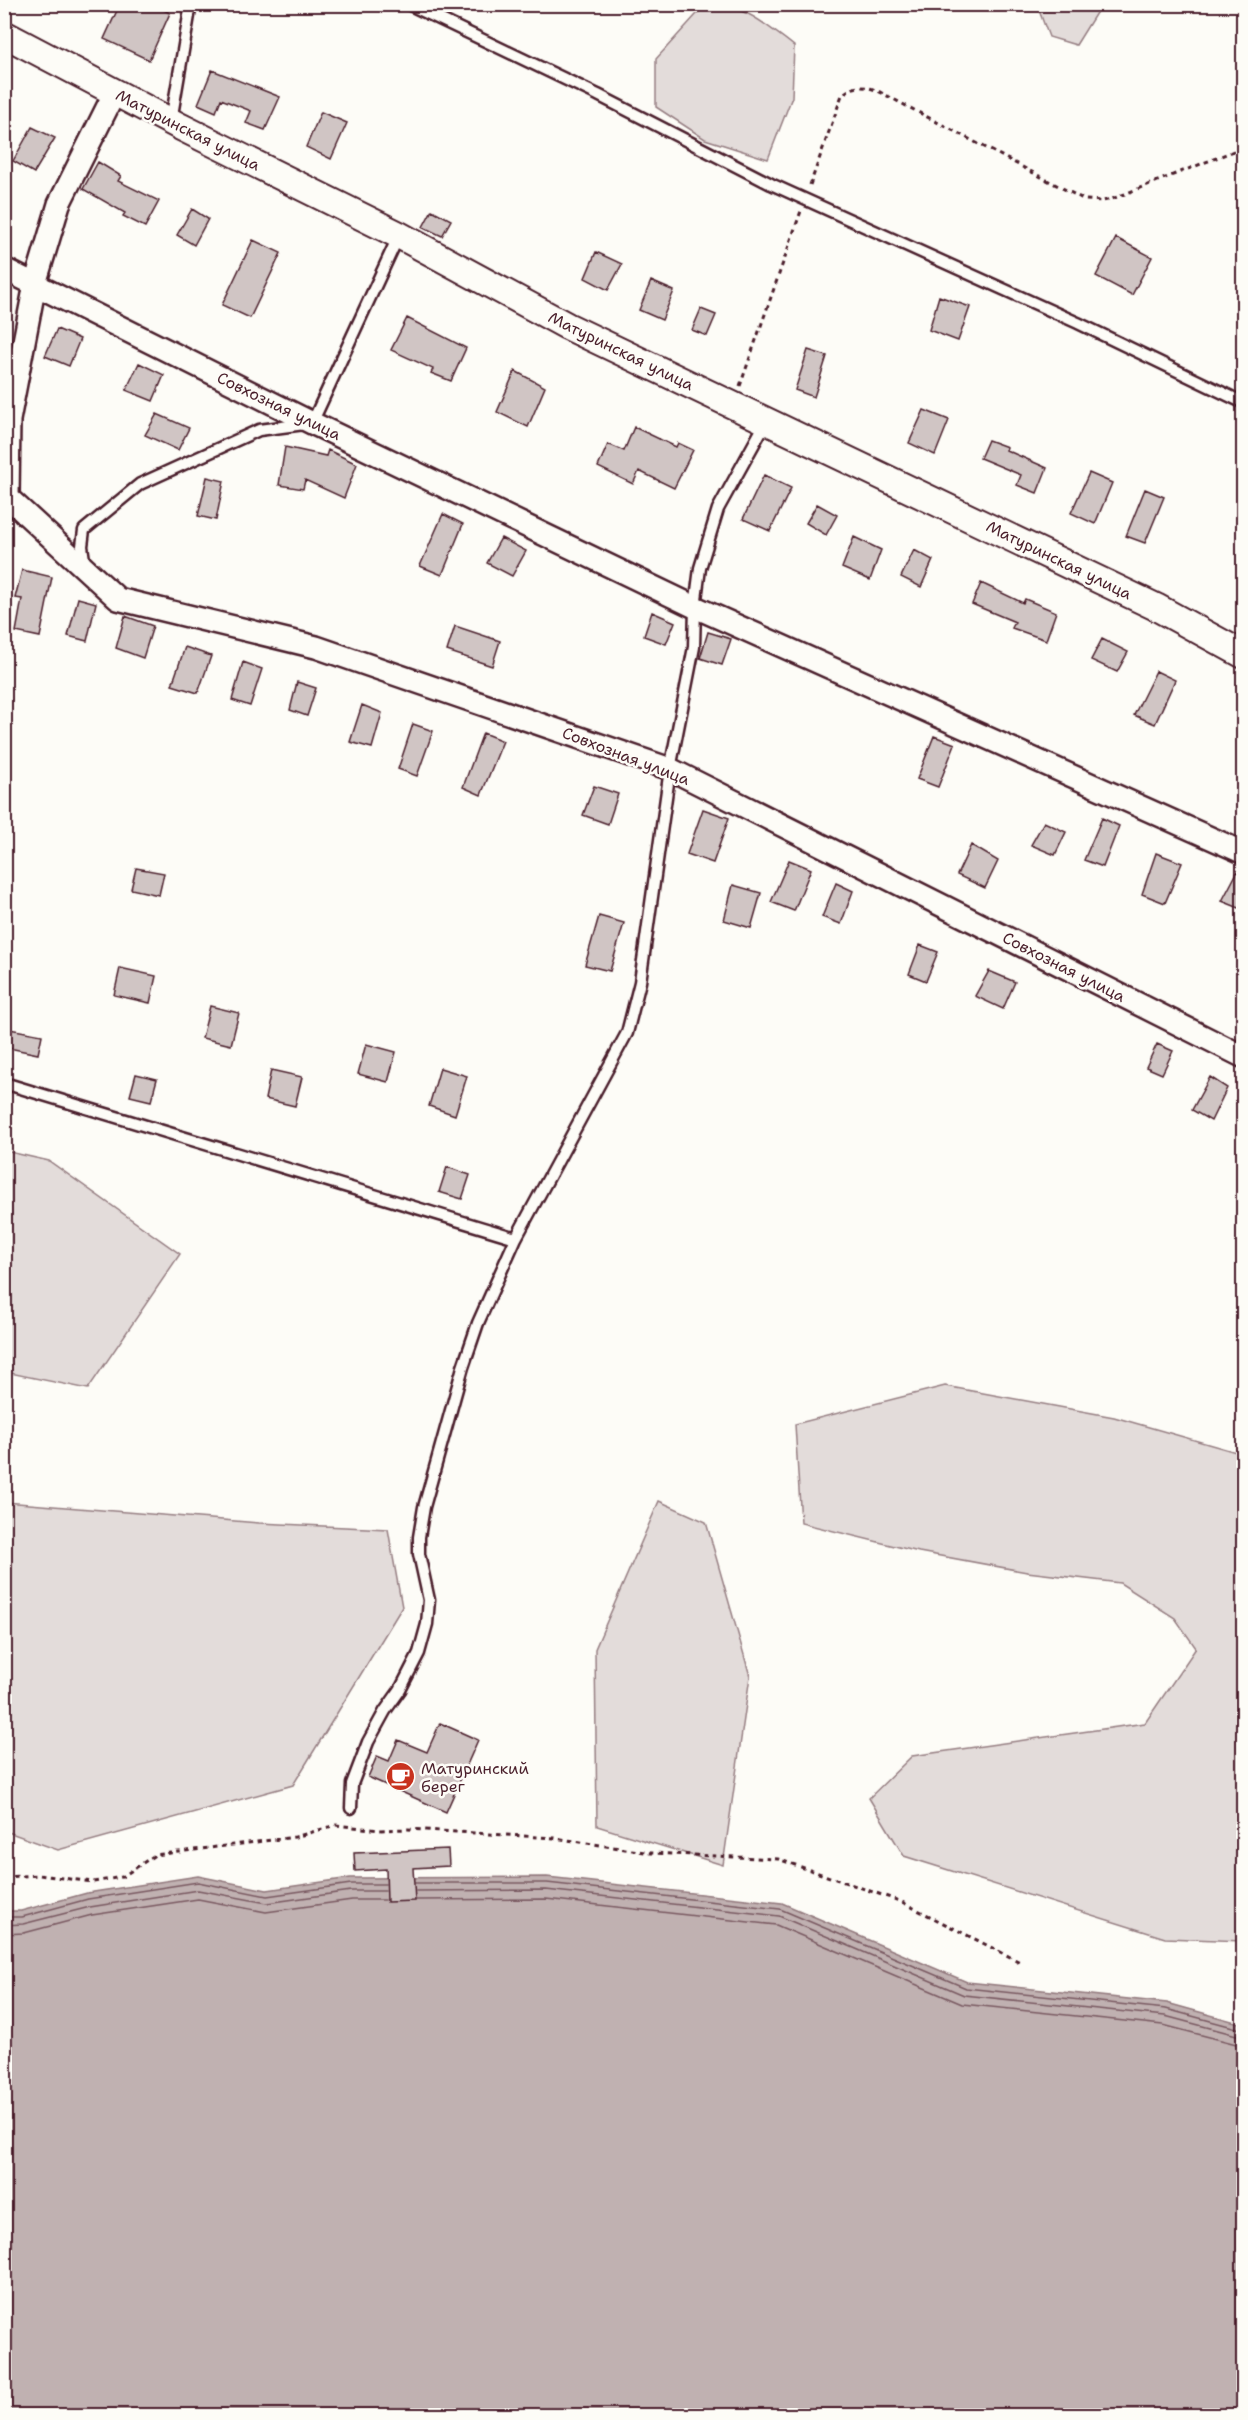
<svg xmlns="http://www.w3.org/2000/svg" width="1248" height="2420" font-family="'Shantell Sans',sans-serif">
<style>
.green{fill:#e3dcda;stroke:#967e82;stroke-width:1.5}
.water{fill:#c0b1b1;stroke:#91777b;stroke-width:1.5}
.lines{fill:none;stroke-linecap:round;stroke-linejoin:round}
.shore{stroke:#795961;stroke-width:1.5}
.building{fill:#d0c5c4;stroke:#4a1f2b;stroke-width:1.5}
.service-casing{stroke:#4a1f2b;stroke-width:15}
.minor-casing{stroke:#4a1f2b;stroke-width:26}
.tertiary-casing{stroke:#4a1f2b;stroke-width:30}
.path{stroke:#4a1f2b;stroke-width:3;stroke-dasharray:4.5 4.5;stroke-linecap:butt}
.service{stroke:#fdfcf7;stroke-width:10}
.minor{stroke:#fdfcf7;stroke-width:21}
.tertiary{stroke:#fdfcf7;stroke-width:26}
.labels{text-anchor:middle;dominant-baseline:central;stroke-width:5;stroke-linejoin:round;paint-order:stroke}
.street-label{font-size:16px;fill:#4a1f2b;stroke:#fdfcf7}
.poi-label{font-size:16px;fill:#4a1f2b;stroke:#fdfcf7;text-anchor:start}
</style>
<rect width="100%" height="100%" fill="#fdfcf7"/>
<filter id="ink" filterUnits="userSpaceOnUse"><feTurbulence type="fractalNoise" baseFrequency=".0167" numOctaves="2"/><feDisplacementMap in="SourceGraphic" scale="12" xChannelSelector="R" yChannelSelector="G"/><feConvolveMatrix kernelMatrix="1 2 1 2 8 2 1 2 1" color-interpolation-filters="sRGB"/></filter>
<g filter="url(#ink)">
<path class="green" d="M 706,4 C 744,4 765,24 794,46 L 792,97 L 768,159 L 705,139 L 656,107 L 656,59 Z
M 1037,5 L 1037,4 L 1101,5 L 1076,45 L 1049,37 Z
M 5,1151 L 49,1161 L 180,1254 L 88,1389 L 5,1372 Z
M 945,1386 L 1114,1417 L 1243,1454 L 1243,1941 L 1165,1938 L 904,1856 L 869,1798 L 912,1756 L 1145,1723 L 1196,1648 L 1175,1618 L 1120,1583 L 1027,1572 L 919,1552 L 801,1523 L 795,1424 Z
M 659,1501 L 706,1522 L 750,1676 L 723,1865 L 597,1826 L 595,1649 Z
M 5,1502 L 259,1523 L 388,1529 L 402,1607 L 293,1785 L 58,1850 L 5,1831 Z"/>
<path class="water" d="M 198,1876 L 267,1890 L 350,1878 L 547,1877 L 782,1903 L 967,1982 L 1167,2003 L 1243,2024 L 1243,2415 L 5,2415 L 4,1911 L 21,1911 L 87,1893 Z"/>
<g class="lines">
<path class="shore" d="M 415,1883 L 547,1883 L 780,1909 L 966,1988 L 1166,2009 L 1244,2030
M 416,1891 L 546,1890 L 779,1916 L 964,1995 L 1165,2016 L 1244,2037
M 416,1900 L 546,1899 L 776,1925 L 962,2004 L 1163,2025 L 1244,2046
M 4,1917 L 22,1917 L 88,1899 L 198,1882 L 267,1896 L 351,1884 L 385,1884
M 4,1925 L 23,1924 L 90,1907 L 198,1890 L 267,1903 L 351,1891 L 385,1891
M 4,1934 L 24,1933 L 92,1915 L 198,1899 L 266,1912 L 352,1900 L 385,1900"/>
</g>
<path class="building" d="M 120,4 L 152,4 L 170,13 L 149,60 L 104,39 Z
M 212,70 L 280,97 L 265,130 L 246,123 L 251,111 L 221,99 L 216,112 L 198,104 Z
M 321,112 L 347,123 L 331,159 L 306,147 Z
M 32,127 L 55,138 L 34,173 L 13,161 Z
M 98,162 L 121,176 L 118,181 L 159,201 L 145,227 L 123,216 L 125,213 L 83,189 Z
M 192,209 L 208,219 L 194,245 L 177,235 Z
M 432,210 L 451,220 L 442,236 L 423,227 Z
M 1116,238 L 1152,257 L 1132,295 L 1096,276 Z
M 253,240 L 281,253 L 250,318 L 222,305 Z
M 596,252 L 622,264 L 608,290 L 585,278 Z
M 651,281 L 674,291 L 662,320 L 639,310 Z
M 939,296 L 970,307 L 958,341 L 929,330 Z
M 701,309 L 716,315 L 707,336 L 692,330 Z
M 407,318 L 466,348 L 451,381 L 431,373 L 433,369 L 391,350 Z
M 57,329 L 80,339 L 69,366 L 45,356 Z
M 808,350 L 827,356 L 814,397 L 795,390 Z
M 139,363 L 164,375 L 153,401 L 126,390 Z
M 515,371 L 545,387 L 528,427 L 497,412 Z
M 924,410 L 949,420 L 935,455 L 909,443 Z
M 157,414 L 189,428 L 178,450 L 145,435 Z
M 634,427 L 676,447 L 678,443 L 693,450 L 674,488 L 639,471 L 633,484 L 598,467 L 608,444 L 624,451 Z
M 988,440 L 1007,447 L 1006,450 L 1047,468 L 1037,493 L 1017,485 L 1021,475 L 980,458 Z
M 285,447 L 326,456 L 328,450 L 357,464 L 344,498 L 305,480 L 303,489 L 279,485 Z
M 1089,473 L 1112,483 L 1095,524 L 1071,513 Z
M 764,475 L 791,488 L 770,531 L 743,519 Z
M 207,477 L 224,481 L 216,520 L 198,516 Z
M 1145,489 L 1164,497 L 1145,543 L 1126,536 Z
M 817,504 L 837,515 L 826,535 L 806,523 Z
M 443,514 L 463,524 L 442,575 L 420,566 Z
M 854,537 L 881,550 L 870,580 L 842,568 Z
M 501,538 L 526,551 L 512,576 L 487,563 Z
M 914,550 L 933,560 L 921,587 L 901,577 Z
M 22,570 L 52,577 L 40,637 L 16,632 L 22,599 L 15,598 Z
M 981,583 L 1023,603 L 1025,599 L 1056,612 L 1046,640 L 1012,628 L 1015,622 L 972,604 Z
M 78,598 L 96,603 L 87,641 L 68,636 Z
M 652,612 L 675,622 L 666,644 L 644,636 Z
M 125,616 L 153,626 L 143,658 L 116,648 Z
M 455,626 L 500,641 L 492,666 L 447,651 Z
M 708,632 L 731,639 L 722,665 L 700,658 Z
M 1102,639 L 1128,652 L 1117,672 L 1091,660 Z
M 185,647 L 211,656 L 198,693 L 172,685 Z
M 243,662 L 262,669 L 250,706 L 232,700 Z
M 1156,671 L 1175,680 L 1155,724 L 1134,715 Z
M 297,682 L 316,688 L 307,716 L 290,710 Z
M 362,705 L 382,713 L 372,748 L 350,742 Z
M 413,724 L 433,731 L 417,776 L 398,769 Z
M 483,733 L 503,741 L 481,795 L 463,787 Z
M 934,736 L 955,744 L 938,787 L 917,779 Z
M 594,786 L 618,794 L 608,824 L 583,815 Z
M 703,809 L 729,818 L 713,863 L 687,854 Z
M 1102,818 L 1119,826 L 1103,867 L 1084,860 Z
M 1044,822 L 1066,832 L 1055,855 L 1031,845 Z
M 971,845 L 998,861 L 985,888 L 957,875 Z
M 1156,853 L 1182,863 L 1165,903 L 1142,894 Z
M 789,860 L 811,869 L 794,911 L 771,902 Z
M 1241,865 L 1244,865 L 1244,910 L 1222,901 Z
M 136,868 L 164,873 L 159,895 L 131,889 Z
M 836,883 L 853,891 L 841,924 L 822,917 Z
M 733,885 L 761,893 L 751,928 L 724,920 Z
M 599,916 L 624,923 L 610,971 L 585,965 Z
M 920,945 L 938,952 L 926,981 L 909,974 Z
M 120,968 L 156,976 L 150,1003 L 114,995 Z
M 989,971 L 1015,982 L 1003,1009 L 975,996 Z
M 210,1006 L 239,1013 L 231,1045 L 202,1038 Z
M 4,1028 L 42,1035 L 38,1054 L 4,1047 Z
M 366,1044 L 396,1052 L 388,1082 L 358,1074 Z
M 1157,1044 L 1173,1051 L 1162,1074 L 1146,1067 Z
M 440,1068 L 467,1076 L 455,1115 L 429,1106 Z
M 271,1070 L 302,1077 L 295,1106 L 265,1099 Z
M 136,1074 L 157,1079 L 151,1101 L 130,1096 Z
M 1210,1077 L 1227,1088 L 1211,1121 L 1192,1110 Z
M 447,1167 L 470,1175 L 462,1199 L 439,1192 Z
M 440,1723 L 478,1740 L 446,1812 L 368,1777 L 377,1756 L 389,1761 L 398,1740 L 427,1752 Z
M 448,1849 L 449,1866 L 413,1868 L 415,1901 L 387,1902 L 386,1869 L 355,1871 L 354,1853 Z"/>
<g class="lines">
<defs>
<path id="service" d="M 408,4 L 598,95 L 771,184 L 1078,323 L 1244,403
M 171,121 L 191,4
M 85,567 L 82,546 L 84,530 L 140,484 L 259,430 L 312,423 L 399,235
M 4,1083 L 516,1238
M 351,1808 L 352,1784 L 368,1742 L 385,1711 L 400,1690 L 419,1653 L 427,1624 L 429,1600 L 419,1554 L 419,1537 L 424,1507 L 463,1367 L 478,1323 L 516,1238 L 627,1033 L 640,982 L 670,769 L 694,647 L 695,607 L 700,568 L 718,509 L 766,422"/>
<path id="minor" d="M 4,269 L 312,423 L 695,607 L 1244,853
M 4,494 L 118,599 L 316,647 L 670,769 L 1244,1057
M 8,497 L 9,420 L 35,284 L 59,204 L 115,92"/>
<path id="tertiary" d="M 4,34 L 181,127 L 399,235 L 567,326 L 1156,607 L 1244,655"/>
</defs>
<use href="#service" class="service-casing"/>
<use href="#minor" class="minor-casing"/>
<use href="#tertiary" class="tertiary-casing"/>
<path class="path" d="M 810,185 L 842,95 C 854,85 863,85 878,91 L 1085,200 L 1103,201 L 1112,199 L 1244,147
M 740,386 L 801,211
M 4,1877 L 39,1875 L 93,1882 L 122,1877 L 155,1855 L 295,1837 L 336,1825 L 379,1830 L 408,1829 L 555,1838 L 651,1853 L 778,1859 L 902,1902 L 1022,1963"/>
<use href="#service" class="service"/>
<use href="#minor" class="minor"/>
<use href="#tertiary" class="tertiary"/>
</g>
</g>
<defs>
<symbol id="cafe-disc" viewBox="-11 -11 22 22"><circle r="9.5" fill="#c8321e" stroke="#fdfcf7"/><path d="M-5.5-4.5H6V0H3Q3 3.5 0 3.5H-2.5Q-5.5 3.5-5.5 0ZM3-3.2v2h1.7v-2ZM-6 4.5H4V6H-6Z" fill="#fff"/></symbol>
</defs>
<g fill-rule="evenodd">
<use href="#cafe-disc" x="384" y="1760" width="33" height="33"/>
</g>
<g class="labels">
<g class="street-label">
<text transform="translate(188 130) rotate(27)">Матуринская улица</text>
<text transform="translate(621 351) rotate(26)">Матуринская улица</text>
<text transform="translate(279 406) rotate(26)">Совхозная улица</text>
<text transform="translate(1059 560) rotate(26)">Матуринская улица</text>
<text transform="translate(626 756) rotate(21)">Совхозная улица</text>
<text transform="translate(1064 967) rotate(27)">Совхозная улица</text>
</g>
<g class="poi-label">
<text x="421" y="1768">Матуринский<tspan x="421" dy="18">берег</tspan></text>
</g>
</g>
<rect width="1248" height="2420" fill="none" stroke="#fdfcf7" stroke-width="24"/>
<rect x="12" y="12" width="1224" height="2396" fill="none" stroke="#4a1f2b" stroke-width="2" filter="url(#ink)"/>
</svg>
